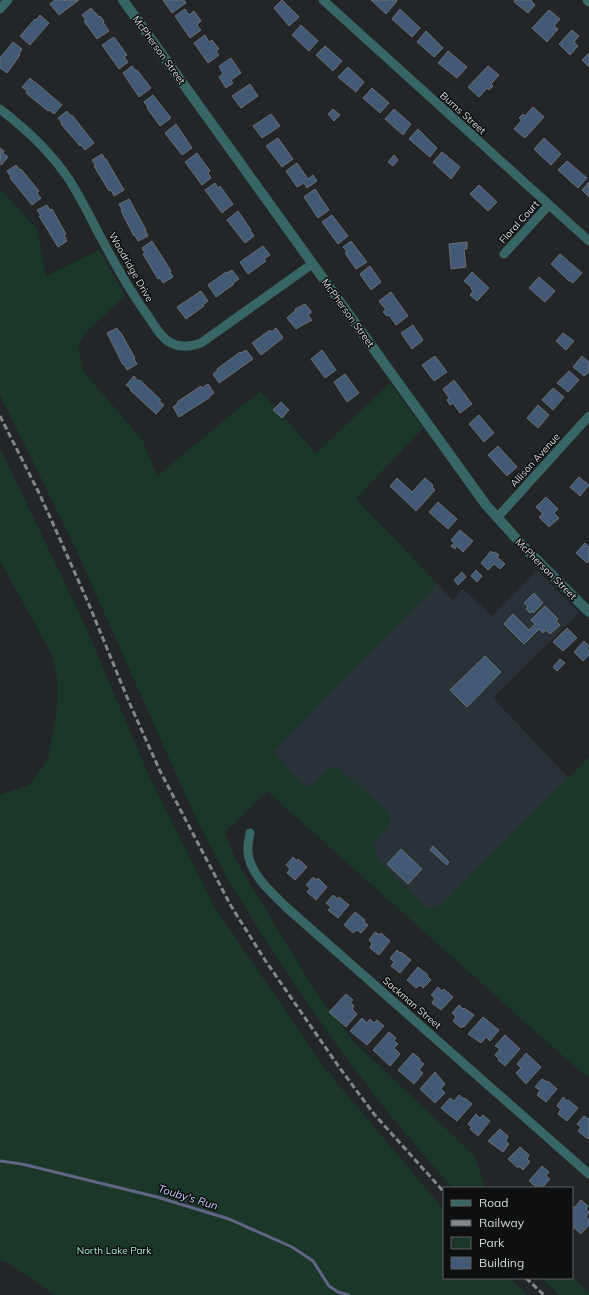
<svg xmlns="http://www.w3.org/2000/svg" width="589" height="1295" font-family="Mulish,sans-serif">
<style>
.built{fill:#293236}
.green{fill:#1a372a}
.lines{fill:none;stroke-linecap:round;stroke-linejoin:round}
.stream{stroke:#626485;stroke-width:3}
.building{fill:#435a76;stroke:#6b6e72}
.minor{stroke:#386665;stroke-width:9}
.tertiary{stroke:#386665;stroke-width:10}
.rail{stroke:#848789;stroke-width:3;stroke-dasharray:6 3;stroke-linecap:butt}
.labels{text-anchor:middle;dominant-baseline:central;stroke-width:3;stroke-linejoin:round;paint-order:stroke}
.street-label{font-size:10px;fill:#d8dbdc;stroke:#0d0f10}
.park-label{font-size:10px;fill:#a7edcc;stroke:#0d0f10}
.water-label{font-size:11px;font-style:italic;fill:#c4c7f6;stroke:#0d0f10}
</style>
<rect width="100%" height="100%" fill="#232628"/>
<path class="built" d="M 537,570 L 579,613 L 493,698 L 569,778 L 440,908 L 425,908 L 377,859 L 374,843 L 390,822 L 330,768 L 311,787 L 301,785 L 273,751 L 437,583 L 453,600 L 463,589 L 492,616 Z"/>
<path class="green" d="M 0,189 L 37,229 L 46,276 L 99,250 L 125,296 L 85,333 L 78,347 L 84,372 L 143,441 L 157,476 L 260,391 L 316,453 L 390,383 L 423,428 L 356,499 L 437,583 L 273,751 L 301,785 L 311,787 L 330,768 L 337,767 L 389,813 L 390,822 L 374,843 L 377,859 L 425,908 L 440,907 L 589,757 L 589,1078 L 557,1051 L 267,791 L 225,832 L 235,859 L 317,994 L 354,1042 L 474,1155 L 486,1188 L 452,1188 L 389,1114 L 341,1051 L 285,970 L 229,882 L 193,812 L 75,547 L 0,395 Z
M 0,448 L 85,625 L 149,776 L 214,906 L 323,1066 L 444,1210 L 444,1278 L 510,1278 L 527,1295 L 55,1295 L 4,1261 L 0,1261 L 0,795 L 29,785 L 48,760 L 57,707 L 57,677 L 51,653 L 0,561 Z
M 572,1276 L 589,1293 L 589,1295 L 559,1295 L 541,1278 L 572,1278 Z"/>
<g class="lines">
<path class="stream" d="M 0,1161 L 22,1164 L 157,1197 L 229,1219 L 292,1247 L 313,1261 L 329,1286 L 338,1292 L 349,1295"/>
</g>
<path class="building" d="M 55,0 L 79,0 L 59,15 L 50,4 Z
M 163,0 L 184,0 L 186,3 L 172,13 Z
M 282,0 L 299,17 L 289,26 L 274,8 Z
M 371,0 L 396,0 L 397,1 L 386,14 Z
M 515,0 L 532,0 L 531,1 L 535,5 L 528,13 L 514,2 Z
M 91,8 L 95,13 L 96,13 L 99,17 L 100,16 L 104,21 L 103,22 L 109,31 L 97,39 L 84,21 L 86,20 L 82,15 Z
M 185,9 L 189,15 L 194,11 L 201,21 L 197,25 L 201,30 L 190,38 L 175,16 Z
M 400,9 L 420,28 L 412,37 L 392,19 Z
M 549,10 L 560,19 L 554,26 L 558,29 L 547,42 L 532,28 Z
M 40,15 L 49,23 L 30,45 L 20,36 L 35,19 L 36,20 Z
M 301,25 L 318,41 L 309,51 L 292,35 Z
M 572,30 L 579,36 L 574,42 L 578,46 L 570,55 L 559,44 Z
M 426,31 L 443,48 L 434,57 L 417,42 Z
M 205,35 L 209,42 L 212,40 L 219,49 L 216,51 L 219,55 L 208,63 L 194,43 Z
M 114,37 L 127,55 L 124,57 L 128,62 L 119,69 L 102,45 Z
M 13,42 L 22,49 L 19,54 L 20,55 L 7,73 L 0,68 L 0,58 Z
M 325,46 L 342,61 L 333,71 L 316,55 Z
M 448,51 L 467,67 L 457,78 L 438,63 Z
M 589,53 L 589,67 L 582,60 Z
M 231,58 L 241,73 L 231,80 L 233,83 L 226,88 L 219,77 L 223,74 L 219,66 Z
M 132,66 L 136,71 L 137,70 L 151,88 L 139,97 L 123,73 Z
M 488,66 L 499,75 L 491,84 L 493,86 L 489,90 L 487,88 L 479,97 L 468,87 Z
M 348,67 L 364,82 L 356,92 L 338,77 Z
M 30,78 L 35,83 L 35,82 L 62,105 L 54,114 L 49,110 L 48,111 L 26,93 L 27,91 L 22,87 Z
M 250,84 L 258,96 L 241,108 L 232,96 Z
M 372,88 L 389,103 L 380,113 L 363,98 Z
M 153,95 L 171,118 L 160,126 L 147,108 L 148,107 L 144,102 Z
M 533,107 L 544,117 L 525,138 L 514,129 L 522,120 L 519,118 L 523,114 L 525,116 Z
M 333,109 L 340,115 L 334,121 L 328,114 Z
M 394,109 L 411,124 L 403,135 L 385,119 Z
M 67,111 L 71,116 L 72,115 L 94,143 L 85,150 L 81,145 L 80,146 L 61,124 L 62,123 L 58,118 Z
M 271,114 L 280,126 L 262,138 L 253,126 Z
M 176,124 L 192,148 L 182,155 L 165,133 Z
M 418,129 L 437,148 L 430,157 L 409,139 Z
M 278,138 L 293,159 L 282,167 L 266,146 Z
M 544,138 L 561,154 L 551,165 L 538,153 L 534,149 Z
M 0,148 L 4,151 L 3,153 L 8,157 L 1,165 Z
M 442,152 L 460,167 L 451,179 L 433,162 Z
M 197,153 L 210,171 L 208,173 L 211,178 L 202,185 L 185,162 Z
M 102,154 L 105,159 L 106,159 L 124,190 L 114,196 L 111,190 L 109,191 L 94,166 L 96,166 L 92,160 Z
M 394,155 L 398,160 L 393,166 L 388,162 Z
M 567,161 L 587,178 L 578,188 L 558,170 Z
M 297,163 L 308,179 L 313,175 L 317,181 L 307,188 L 304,183 L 297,187 L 286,171 Z
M 16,165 L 20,170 L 21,169 L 39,191 L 37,193 L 41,198 L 32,205 L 10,178 L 11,177 L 7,171 Z
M 589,182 L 589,197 L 582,190 Z
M 215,183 L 218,188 L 220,186 L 233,204 L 222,213 L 205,190 Z
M 479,185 L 497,202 L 488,211 L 470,194 Z
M 315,189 L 329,210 L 318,218 L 304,197 Z
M 129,199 L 146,230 L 145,230 L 148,236 L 138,241 L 135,235 L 134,236 L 121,211 L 122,210 L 119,204 Z
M 47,205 L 50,210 L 52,209 L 66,234 L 64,235 L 67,241 L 58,247 L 39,216 L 41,216 L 37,210 Z
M 238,211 L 251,230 L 250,230 L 254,236 L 245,243 L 227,220 Z
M 332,215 L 348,236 L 338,244 L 322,222 Z
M 152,241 L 171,271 L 170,272 L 173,277 L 163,283 L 160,278 L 158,279 L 143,254 L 145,253 L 142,248 Z
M 351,241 L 367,262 L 356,269 L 345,253 L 347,252 L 343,247 Z
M 467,242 L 467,249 L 464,249 L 466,267 L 451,269 L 449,244 Z
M 263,246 L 270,255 L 264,259 L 266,261 L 248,274 L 240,262 Z
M 560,254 L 582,273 L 573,283 L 570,281 L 569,281 L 551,264 Z
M 370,266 L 381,282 L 371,290 L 360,274 Z
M 232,270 L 239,279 L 233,283 L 234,284 L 216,297 L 208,285 L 226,272 L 227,273 Z
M 472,272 L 489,288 L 477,301 L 470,295 L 473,291 L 471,289 L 472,288 L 464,281 Z
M 539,277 L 555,291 L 545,302 L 529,288 Z
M 201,291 L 208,301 L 203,305 L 204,306 L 186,319 L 177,307 Z
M 391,292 L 408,316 L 396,325 L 389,315 L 387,316 L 383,312 L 386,310 L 379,301 Z
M 305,304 L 311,311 L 311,313 L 308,315 L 312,320 L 296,329 L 287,318 L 296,310 L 295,309 Z
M 413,325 L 423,340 L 412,349 L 401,333 Z
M 117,328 L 120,333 L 121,333 L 135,358 L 134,359 L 137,364 L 127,370 L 124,364 L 123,365 L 107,333 Z
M 276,328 L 283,338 L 261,355 L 252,343 L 270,330 L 271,332 Z
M 563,333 L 574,341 L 566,350 L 556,341 Z
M 246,350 L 253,359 L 219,383 L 213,374 L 218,370 L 217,369 L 240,352 L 241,353 Z
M 322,350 L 336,370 L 325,378 L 311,359 Z
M 435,356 L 447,372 L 434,381 L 422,365 Z
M 582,356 L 589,362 L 589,372 L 584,376 L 573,367 Z
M 569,371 L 579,380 L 568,392 L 557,383 Z
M 345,374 L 359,393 L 347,402 L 334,382 Z
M 134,376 L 138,381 L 140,380 L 161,400 L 159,401 L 164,405 L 156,414 L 130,390 L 131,389 L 126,385 Z
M 454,380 L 472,404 L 460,413 L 453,403 L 450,405 L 447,400 L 449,398 L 443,389 Z
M 208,384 L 214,393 L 209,397 L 209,398 L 179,417 L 173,407 L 178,403 L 177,402 L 201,386 L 202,388 Z
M 553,388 L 564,397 L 553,410 L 542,400 Z
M 281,402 L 289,410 L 282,418 L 273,410 Z
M 538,405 L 549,415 L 538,428 L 527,418 Z
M 479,415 L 494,433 L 484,442 L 469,424 Z
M 498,446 L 517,467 L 507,476 L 488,455 Z
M 579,477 L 589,485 L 580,496 L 570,487 Z
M 397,478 L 412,492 L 425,478 L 433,485 L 432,487 L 435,490 L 416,511 L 390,486 Z
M 546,497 L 558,509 L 554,513 L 559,518 L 549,527 L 539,517 L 543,514 L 536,507 Z
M 438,502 L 457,519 L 448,529 L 429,512 Z
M 460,530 L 473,541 L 463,552 L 457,546 L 455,549 L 451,546 L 454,543 L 451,540 Z
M 585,543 L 589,547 L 589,560 L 587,563 L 576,553 Z
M 491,551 L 493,553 L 495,552 L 499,555 L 497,557 L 505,564 L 500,569 L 494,564 L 488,570 L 481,563 Z
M 476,570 L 482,576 L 477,582 L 471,576 Z
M 462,572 L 466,577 L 458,585 L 454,580 Z
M 534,593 L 543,603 L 533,613 L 532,611 L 530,613 L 526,609 L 528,607 L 524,603 Z
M 545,606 L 558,619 L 556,621 L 560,625 L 550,634 L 546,630 L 543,633 L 539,629 L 524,644 L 504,624 L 513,614 L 529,630 L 535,624 L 531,620 Z
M 567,628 L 577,638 L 563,651 L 553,642 Z
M 584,641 L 589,646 L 587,648 L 589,651 L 589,655 L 583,661 L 574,652 Z
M 485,656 L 501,672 L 467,707 L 450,690 Z
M 560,659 L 565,663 L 557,671 L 553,667 Z
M 433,846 L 449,862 L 447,865 L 430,850 Z
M 401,849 L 422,869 L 408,884 L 387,864 Z
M 293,857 L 297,861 L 298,859 L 307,867 L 295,880 L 287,873 L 290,869 L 286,865 Z
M 313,877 L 317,880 L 318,878 L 327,887 L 316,900 L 307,892 L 310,888 L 306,885 Z
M 333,895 L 338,899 L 339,897 L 349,905 L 338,918 L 328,910 L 331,907 L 326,903 Z
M 355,912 L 365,920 L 364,922 L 368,925 L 361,933 L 357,930 L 353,933 L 344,925 Z
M 375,932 L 380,935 L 381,933 L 390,941 L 379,955 L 370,948 L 372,943 L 369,940 Z
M 397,950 L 400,953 L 401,952 L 411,960 L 400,973 L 391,966 L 394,962 L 390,958 Z
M 418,967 L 428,975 L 427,976 L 431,980 L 423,988 L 420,985 L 416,988 L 407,980 Z
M 438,987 L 442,991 L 444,989 L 453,997 L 441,1010 L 432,1003 L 435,998 L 431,995 Z
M 346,994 L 353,1000 L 350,1002 L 354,1006 L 352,1009 L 357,1014 L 346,1027 L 329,1012 Z
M 459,1005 L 463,1009 L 464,1008 L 474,1015 L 464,1027 L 463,1026 L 461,1028 L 453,1021 L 456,1017 L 452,1013 Z
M 483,1017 L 499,1030 L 490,1041 L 486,1037 L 481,1043 L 468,1034 Z
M 362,1018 L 367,1023 L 370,1019 L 374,1023 L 377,1020 L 384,1026 L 367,1045 L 350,1031 Z
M 389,1032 L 396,1038 L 394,1041 L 398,1044 L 394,1048 L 400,1054 L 390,1066 L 373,1050 Z
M 505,1035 L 520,1049 L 505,1066 L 498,1060 L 499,1059 L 495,1055 L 500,1049 L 495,1046 Z
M 413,1053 L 420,1059 L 419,1060 L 424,1064 L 419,1070 L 423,1073 L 414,1084 L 398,1070 Z
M 526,1053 L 541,1067 L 526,1084 L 516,1073 L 521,1068 L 517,1064 Z
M 435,1072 L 445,1084 L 441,1089 L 445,1093 L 435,1103 L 420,1089 Z
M 542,1079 L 547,1082 L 548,1081 L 557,1089 L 546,1102 L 537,1095 L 540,1090 L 535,1087 Z
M 459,1095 L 464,1099 L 465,1098 L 472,1104 L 457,1121 L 441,1108 L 450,1098 L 454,1101 Z
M 563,1097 L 567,1101 L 568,1100 L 578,1108 L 567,1121 L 558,1114 L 561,1109 L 557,1106 Z
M 476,1114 L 480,1118 L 483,1115 L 490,1121 L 478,1136 L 470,1129 L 472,1128 L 468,1124 Z
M 584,1116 L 588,1119 L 589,1118 L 589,1137 L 588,1139 L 578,1131 L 581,1127 L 577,1124 Z
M 500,1129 L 508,1136 L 506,1141 L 509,1144 L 503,1152 L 488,1141 Z
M 520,1147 L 529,1155 L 527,1159 L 530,1162 L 523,1170 L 519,1166 L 518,1168 L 508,1159 Z
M 542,1166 L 549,1172 L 546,1176 L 550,1179 L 542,1188 L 538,1185 L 536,1187 L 529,1181 Z
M 581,1200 L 588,1206 L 586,1209 L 589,1212 L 586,1217 L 589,1219 L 589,1225 L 581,1234 L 572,1226 L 572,1210 Z"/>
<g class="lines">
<path class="minor" d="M 323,0 L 589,241
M 587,0 L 589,2
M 0,9 L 8,0
M 0,109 C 26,129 50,151 68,178 C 80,196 89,215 99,234 C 114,262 129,290 148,316 C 154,325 161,338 171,343 C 181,348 190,347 201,343 L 312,264
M 504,254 L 549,205
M 497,518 L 589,416
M 250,833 C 249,839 247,846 248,852 C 249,873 272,893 286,907 L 589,1174"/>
<path class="tertiary" d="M 123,0 L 486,505 L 524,547 L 589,612"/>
<path class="rail" d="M 0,416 L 39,493 L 59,537 L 90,607 L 129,702 L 160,771 L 231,906 L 265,960 L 339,1067 L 374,1114 L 444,1192
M 526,1278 L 544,1295"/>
</g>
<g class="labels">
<g class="street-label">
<text transform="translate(159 50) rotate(54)">McPherson Street</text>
<text transform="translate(463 113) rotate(42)">Burns Street</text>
<text transform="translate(519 222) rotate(-48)">Floral Court</text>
<text transform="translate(131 267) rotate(60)">Woodridge Drive</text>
<text transform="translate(348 313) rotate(54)">McPherson Street</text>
<text transform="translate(535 460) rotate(-48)">Allison Avenue</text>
<text transform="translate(546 569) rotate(45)">McPherson Street</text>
<text transform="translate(412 1003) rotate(41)">Sackman Street</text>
</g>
<g class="park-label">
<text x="114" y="1250">North Lake Park</text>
</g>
<g class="water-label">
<text transform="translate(188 1197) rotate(17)">Touby's Run</text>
</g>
</g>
<rect x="443" y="1187" width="130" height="92" fill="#0d0f10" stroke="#5e6162"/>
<rect x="451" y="1200" width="20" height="6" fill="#386665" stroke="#5e6162"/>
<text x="479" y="1207" font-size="12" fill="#d8dbdc">Road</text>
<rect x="451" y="1220" width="20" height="6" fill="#848789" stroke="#5e6162"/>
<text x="479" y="1227" font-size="12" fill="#d8dbdc">Railway</text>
<rect x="451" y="1237" width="20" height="12" fill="#1a372a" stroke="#5e6162"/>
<text x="479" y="1247" font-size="12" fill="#d8dbdc">Park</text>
<rect x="451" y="1257" width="20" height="12" fill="#435a76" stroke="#5e6162"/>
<text x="479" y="1267" font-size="12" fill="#d8dbdc">Building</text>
</svg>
